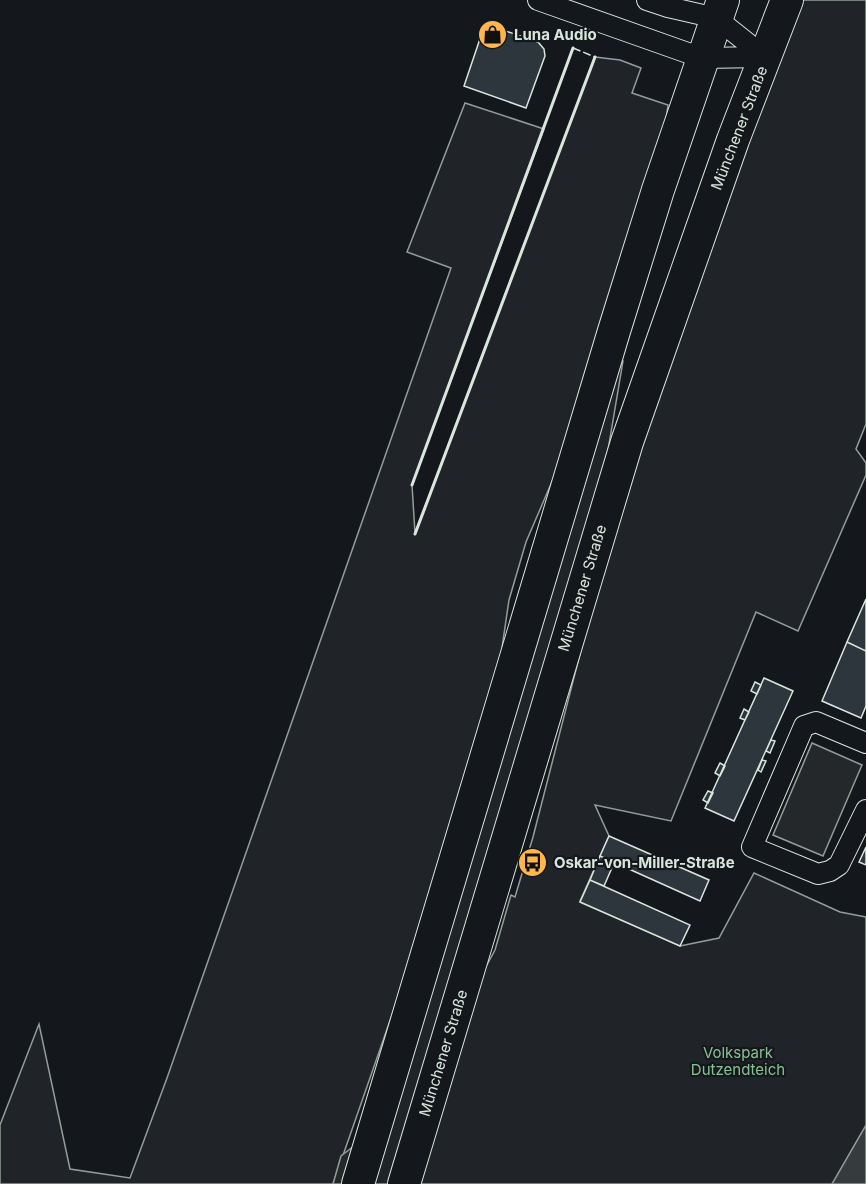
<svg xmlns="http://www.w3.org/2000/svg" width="866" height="1184" font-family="Inter,sans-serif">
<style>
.green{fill:#202428;stroke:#939e99;stroke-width:1.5}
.parking{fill:#24282b;stroke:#939e99;stroke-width:1.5}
.water{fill:#363b3e;stroke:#939e99;stroke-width:1.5}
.building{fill:#2c363c;stroke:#d8e6dc;stroke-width:1.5}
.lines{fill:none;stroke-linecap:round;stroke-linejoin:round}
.street-casing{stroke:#d8e6dc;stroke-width:22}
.primary-casing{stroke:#d8e6dc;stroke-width:34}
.street{stroke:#14181c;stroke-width:20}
.primary{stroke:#14181c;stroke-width:32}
.fence{stroke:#d8e6dc;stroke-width:1.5;stroke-dasharray:8 3;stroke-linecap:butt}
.wall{stroke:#d8e6dc;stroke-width:3}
.labels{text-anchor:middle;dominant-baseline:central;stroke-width:4.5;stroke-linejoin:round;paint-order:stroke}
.poi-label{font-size:15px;font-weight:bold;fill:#d8e6dc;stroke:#14181c;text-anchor:start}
.street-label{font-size:15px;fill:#d8e6dc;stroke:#14181c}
.park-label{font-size:15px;fill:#8ac095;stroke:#14181c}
</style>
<rect width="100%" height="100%" fill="#14181c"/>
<path class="green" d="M 800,0 L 866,0 L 866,424 L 856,449 L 866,463 L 866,475 L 798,631 L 756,612 L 671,821 L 595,805 L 609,836 L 580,901 L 680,946 L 719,938 L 754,873 L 840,912 L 866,917 L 866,1184 L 413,1184 L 470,996 L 495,950 L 511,895 L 515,897 L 533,837 L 624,483 Z
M 595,57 L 620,60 L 641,68 L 632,93 L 668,105 L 666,120 L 566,449 L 526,542 L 509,600 L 499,668 L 400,992 L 333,1184 L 0,1184 L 0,1125 L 39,1024 L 70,1169 L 130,1178 L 167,1078 L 451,268 L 407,252 L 465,103 L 544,129 L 412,485 L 415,533 Z
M 616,359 L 623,361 L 607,456 L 391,1184 L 368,1184 Z"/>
<path class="parking" d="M 812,743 L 862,765 L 823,856 L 773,835 Z
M 354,1146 L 342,1184 L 333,1184 L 341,1156 Z"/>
<path class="water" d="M 866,1125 L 866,1184 L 832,1184 Z"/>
<path class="building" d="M 485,24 L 538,42 L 544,49 L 545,56 L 526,108 L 464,86 Z
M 866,599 L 866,651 L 847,642 Z
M 847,642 L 866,651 L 866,706 L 861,718 L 822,701 Z
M 764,678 L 793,691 L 734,821 L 705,808 Z
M 755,682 L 761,685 L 757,694 L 751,691 Z
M 744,709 L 749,712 L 745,720 L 740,718 Z
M 771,740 L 775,741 L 770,753 L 766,751 Z
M 762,760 L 766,761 L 761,772 L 758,770 Z
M 720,763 L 725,766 L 720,776 L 715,773 Z
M 708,791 L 713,793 L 708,803 L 703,800 Z
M 609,836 L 709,880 L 700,901 L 600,856 Z
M 866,847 L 866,865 L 859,862 Z
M 600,856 L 614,863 L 604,886 L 590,880 Z
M 590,880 L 690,925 L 680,946 L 580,902 Z"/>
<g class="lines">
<defs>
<path id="street" d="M 538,0 L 702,58 L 765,57
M 647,0 L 668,7 L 716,18 L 765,57
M 866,743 L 816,722 L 804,726 L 752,847 L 818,874 L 830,871 L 839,865 L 866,810"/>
<path id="primary" d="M 358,1184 L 614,331 L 658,190 L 723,0
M 404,1184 L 627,442 L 733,140 L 787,0"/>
</defs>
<use href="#street" class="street-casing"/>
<use href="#primary" class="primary-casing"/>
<use href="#street" class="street"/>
<use href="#primary" class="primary"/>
<path class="fence" d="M 573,48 L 595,57"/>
<path class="wall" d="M 412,485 L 573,48
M 415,534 L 595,57"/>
</g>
<defs>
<symbol id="shop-disc" viewBox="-11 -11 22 22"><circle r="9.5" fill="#ffb74d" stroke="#14181c"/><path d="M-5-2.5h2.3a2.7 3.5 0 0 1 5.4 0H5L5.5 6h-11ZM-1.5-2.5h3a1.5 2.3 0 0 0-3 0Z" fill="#111"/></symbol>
<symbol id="bus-disc" viewBox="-11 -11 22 22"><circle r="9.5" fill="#ffb74d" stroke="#14181c"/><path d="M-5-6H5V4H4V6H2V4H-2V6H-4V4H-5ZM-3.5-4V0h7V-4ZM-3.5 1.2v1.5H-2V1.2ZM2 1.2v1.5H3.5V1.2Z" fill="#111"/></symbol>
</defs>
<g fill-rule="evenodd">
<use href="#shop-disc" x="476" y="18" width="33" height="33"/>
<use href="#bus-disc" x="516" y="846" width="33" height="33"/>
</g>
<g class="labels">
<g class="poi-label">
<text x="514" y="34">Luna Audio</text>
<text x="554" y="862">Oskar-von-Miller-Straße</text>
</g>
<g class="street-label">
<text transform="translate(739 128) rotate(-69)">Münchener Straße</text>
<text transform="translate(582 588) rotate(-73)">Münchener Straße</text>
<text transform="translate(443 1053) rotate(-73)">Münchener Straße</text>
</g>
<g class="park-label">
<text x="738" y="1052">Volkspark<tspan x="738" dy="17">Dutzendteich</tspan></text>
</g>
</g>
</svg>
